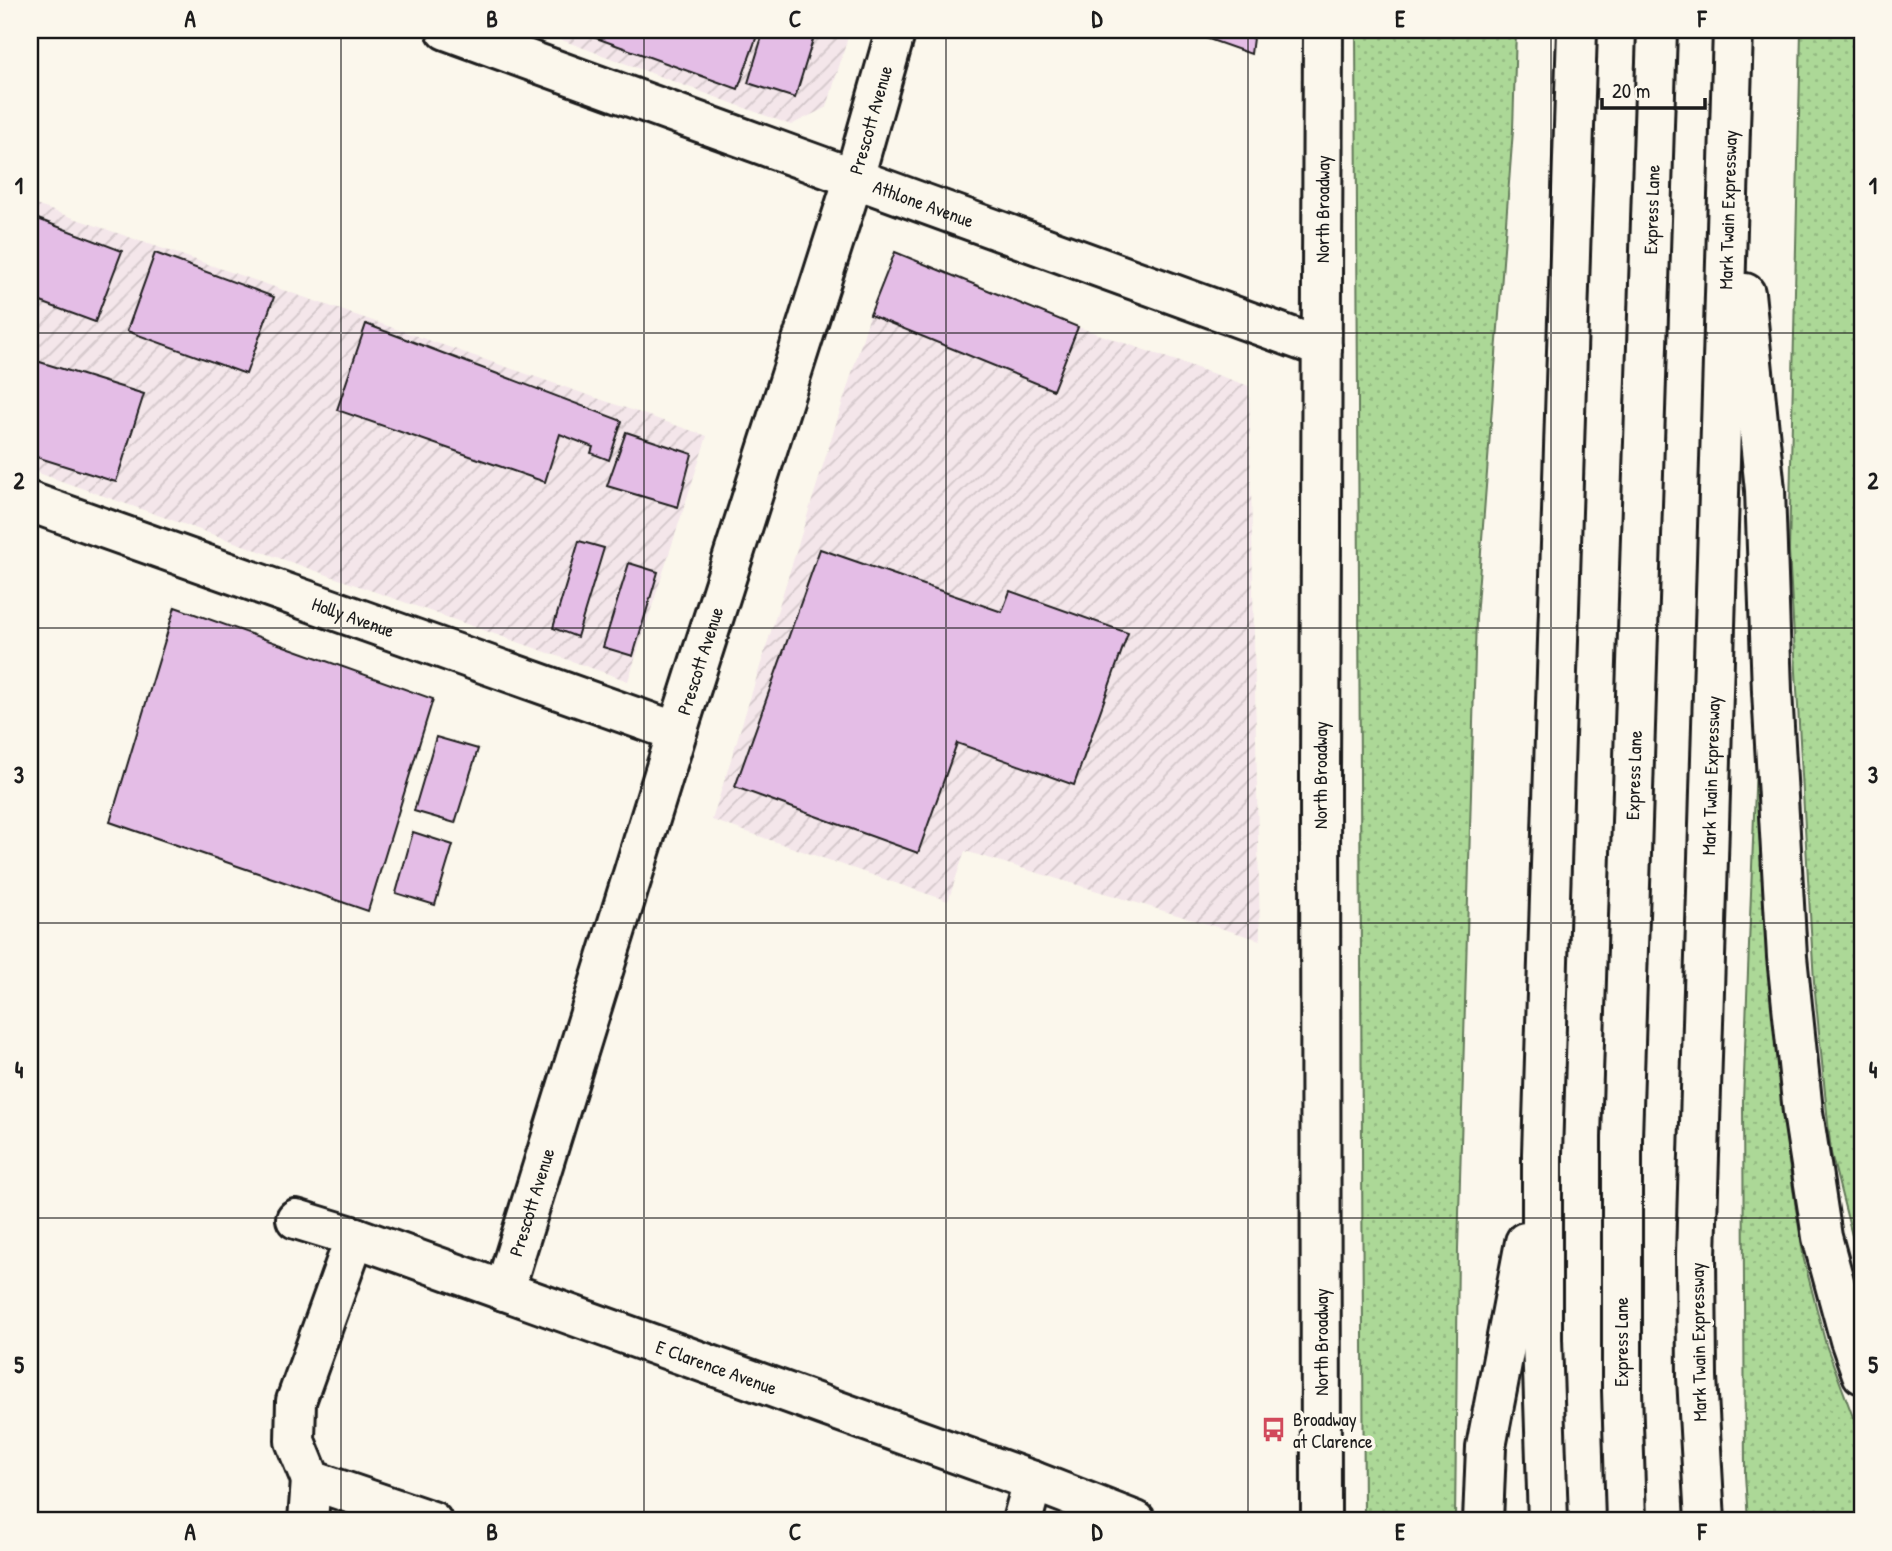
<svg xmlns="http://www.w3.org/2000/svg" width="1892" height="1551" font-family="'Patrick Hand',sans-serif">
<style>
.industrial{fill:url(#industrial-furrows)}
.grass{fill:url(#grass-dots);stroke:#647a5a;stroke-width:2}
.building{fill:#e4bde6;stroke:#1c1c1c;stroke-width:2}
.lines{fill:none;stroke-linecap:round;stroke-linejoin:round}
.minor-casing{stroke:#1c1c1c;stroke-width:44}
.major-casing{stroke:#1c1c1c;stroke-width:44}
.highway-casing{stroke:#1c1c1c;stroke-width:44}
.minor{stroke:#fbf7ec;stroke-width:38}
.major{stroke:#fbf7ec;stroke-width:38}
.highway{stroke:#fbf7ec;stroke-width:38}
.grid{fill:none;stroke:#1c1c1c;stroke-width:2;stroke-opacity:0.55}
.labels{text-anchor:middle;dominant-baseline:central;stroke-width:7;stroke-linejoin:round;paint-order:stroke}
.street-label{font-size:19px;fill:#1c1c1c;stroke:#fbf7ec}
.poi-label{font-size:19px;fill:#1c1c1c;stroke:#fbf7ec;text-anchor:start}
.neatline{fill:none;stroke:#1c1c1c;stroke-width:2.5}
.grid-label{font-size:23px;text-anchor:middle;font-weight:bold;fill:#1c1c1c}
</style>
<defs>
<pattern id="industrial-furrows" width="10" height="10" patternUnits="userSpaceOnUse" patternTransform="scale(1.75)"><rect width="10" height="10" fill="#f4e6ea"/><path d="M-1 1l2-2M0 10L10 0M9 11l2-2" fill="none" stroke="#d1c5c8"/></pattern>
<pattern id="grass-dots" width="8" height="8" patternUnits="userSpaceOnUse" patternTransform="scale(1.75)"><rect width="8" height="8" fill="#acd897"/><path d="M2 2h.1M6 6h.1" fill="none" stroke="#93b982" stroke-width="1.8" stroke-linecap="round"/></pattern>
</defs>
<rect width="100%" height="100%" fill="#fbf7ec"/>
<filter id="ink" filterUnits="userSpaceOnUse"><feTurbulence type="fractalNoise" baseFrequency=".0143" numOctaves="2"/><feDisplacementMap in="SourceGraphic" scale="14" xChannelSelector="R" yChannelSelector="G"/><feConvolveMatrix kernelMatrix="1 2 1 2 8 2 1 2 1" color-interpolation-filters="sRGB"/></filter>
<g filter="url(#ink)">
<path class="industrial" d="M 535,30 L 850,30 L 827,107 L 791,125 Z
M 30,203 L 707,436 L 628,681 L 30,470 Z
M 895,252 L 1078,327 L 1249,386 L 1260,940 L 965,851 L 948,901 L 712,820 L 870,315 Z"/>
<path class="grass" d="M 1356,30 L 1516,30 L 1513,130 L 1476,618 L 1458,1249 L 1455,1521 L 1364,1521 C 1360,1024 1358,527 1356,30 Z
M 1801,30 L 1862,30 L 1862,1275 L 1831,1153 L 1814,982 L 1789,551 Z
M 1759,685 L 1772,987 L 1789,1163 L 1804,1260 L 1826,1345 L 1862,1441 L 1862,1521 L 1748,1521 L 1745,1475 L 1743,1101 Z"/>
<path class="building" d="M 574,30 L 759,30 L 738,89 Z
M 764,30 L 816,30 L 795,98 L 748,83 Z
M 1183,30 L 1254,30 L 1251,54 Z
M 30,216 L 122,251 L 95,322 L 30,298 Z
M 895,252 L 1078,327 L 1053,390 L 870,315 Z
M 155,253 L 274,297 L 246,374 L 127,331 Z
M 366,324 L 622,421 L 609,460 L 591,453 L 593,447 L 560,434 L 545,482 L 337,410 Z
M 30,359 L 144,394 L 116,482 L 30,455 Z
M 626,432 L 692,454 L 678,507 L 607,486 Z
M 579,541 L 604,548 L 577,637 L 553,628 Z
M 820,549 L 1002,612 L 1010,591 L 1128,633 L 1074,785 L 957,743 L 918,853 L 735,787 Z
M 629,563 L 658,572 L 633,656 L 603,647 Z
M 175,607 L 433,699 L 368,911 L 110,822 Z
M 436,737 L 478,749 L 455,823 L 414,811 Z
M 413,832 L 453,845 L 435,905 L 396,893 Z"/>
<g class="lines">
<defs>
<g id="minor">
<path id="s1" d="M 446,30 L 1322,348"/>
<path id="s2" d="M 30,502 L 677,732"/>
<path id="s3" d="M 296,1219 L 355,1237 L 1033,1481 L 1136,1521"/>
<path d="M 355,1237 L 296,1401 L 295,1441 L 311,1480 L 432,1521"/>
<path id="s4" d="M 504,1291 L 677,732 L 854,178 L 896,30"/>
<path d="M 308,1521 L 311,1480"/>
<path d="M 1022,1521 L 1033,1481"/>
</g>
<g id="major">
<path id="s5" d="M 1321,1521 L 1320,775 L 1323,30"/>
</g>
<g id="highway">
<path d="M 1745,293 L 1765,490 L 1772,691 L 1787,957 L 1803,1112 L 1822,1237 L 1850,1340 L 1862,1374"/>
<path d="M 1483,1521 L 1486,1447 L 1525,1242"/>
<path d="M 1548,1521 L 1542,1339 L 1542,1154 L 1577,30"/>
<path id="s6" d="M 1626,1521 L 1622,1390 L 1622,1138 L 1657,30"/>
<path id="s7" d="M 1705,1521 L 1697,1377 L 1696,1255 L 1733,30"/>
</g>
</defs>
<use href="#minor" class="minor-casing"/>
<use href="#major" class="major-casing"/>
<use href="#highway" class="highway-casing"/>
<use href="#minor" class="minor"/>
<use href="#major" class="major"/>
<use href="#highway" class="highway"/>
</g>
</g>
<path class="grid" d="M 341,30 L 341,1521M 644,30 L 644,1521M 946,30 L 946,1521M 1248,30 L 1248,1521M 1551,30 L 1551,1521M 30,333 L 1862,333M 30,628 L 1862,628M 30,923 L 1862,923M 30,1218 L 1862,1218"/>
<defs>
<symbol id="bus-bare" viewBox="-9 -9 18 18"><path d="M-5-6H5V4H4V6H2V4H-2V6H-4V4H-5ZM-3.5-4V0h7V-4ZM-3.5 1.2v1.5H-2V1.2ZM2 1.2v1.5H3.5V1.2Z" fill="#d1495b" stroke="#fbf7ec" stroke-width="2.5" paint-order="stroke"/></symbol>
</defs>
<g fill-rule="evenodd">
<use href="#bus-bare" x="1256" y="1412" width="35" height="35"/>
</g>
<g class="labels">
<g class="street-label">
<text stroke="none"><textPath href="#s4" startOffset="1227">Prescott Avenue</textPath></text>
<text stroke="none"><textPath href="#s1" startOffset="508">Athlone Avenue</textPath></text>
<text stroke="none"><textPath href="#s5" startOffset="1312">North Broadway</textPath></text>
<text stroke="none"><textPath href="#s6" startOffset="1312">Express Lane</textPath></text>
<text stroke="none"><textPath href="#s7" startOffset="1312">Mark Twain Expressway</textPath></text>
<text stroke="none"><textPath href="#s2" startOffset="343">Holly Avenue</textPath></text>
<text stroke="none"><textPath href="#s4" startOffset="660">Prescott Avenue</textPath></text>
<text stroke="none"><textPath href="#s5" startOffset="746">North Broadway</textPath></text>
<text stroke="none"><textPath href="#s6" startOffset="746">Express Lane</textPath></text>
<text stroke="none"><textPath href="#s7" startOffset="746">Mark Twain Expressway</textPath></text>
<text stroke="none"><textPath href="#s4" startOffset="93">Prescott Avenue</textPath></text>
<text transform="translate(1321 1342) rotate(-90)">North Broadway</text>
<text transform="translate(1621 1342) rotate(-90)">Express Lane</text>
<text transform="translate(1698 1342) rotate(-91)">Mark Twain Expressway</text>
<text stroke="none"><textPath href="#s3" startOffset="446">E Clarence Avenue</textPath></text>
</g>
<g class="poi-label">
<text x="1293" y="1419">Broadway<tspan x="1293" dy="22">at Clarence</tspan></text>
</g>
</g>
<rect width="1892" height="1551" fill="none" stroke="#fbf7ec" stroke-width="77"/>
<path d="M1602 98v10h103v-10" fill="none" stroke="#1c1c1c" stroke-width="3.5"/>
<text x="1612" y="98" font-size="21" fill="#1c1c1c" stroke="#fbf7ec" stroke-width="5" paint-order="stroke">20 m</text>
<rect x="38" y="38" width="1816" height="1474" class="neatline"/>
<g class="grid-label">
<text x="190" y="27">A</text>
<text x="492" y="27">B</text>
<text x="795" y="27">C</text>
<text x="1097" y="27">D</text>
<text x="1400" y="27">E</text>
<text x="1702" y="27">F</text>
<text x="19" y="194">1</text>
<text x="1873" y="194">1</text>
<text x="19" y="489">2</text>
<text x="1873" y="489">2</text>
<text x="19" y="783">3</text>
<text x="1873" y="783">3</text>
<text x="19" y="1078">4</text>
<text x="1873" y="1078">4</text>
<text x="19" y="1373">5</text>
<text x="1873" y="1373">5</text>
<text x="190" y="1540">A</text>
<text x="492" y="1540">B</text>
<text x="795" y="1540">C</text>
<text x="1097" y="1540">D</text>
<text x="1400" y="1540">E</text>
<text x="1702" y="1540">F</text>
</g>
</svg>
